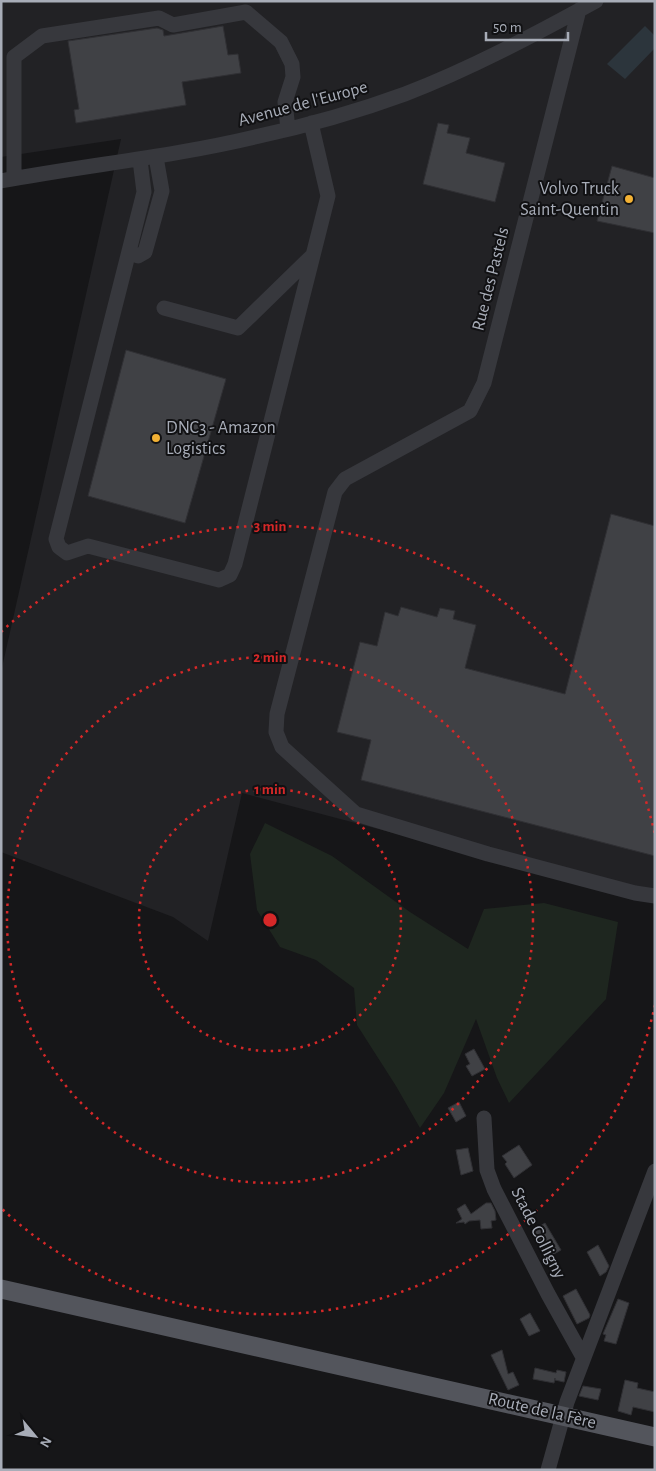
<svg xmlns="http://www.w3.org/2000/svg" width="656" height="1471" font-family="'Alegreya Sans',sans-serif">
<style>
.built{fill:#222225}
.green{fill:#1e261f}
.water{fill:#2c353c}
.building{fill:#404145;stroke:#303034}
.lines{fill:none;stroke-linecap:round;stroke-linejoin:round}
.minor{stroke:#37383d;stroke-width:15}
.major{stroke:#53555c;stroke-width:19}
.ring{fill:none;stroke:#d62828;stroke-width:2.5;stroke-dasharray:2.5 5}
.poi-dot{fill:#f2b134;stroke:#111113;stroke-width:2}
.labels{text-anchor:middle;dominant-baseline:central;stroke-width:4;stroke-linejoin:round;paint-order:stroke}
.street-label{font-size:18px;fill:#a8adb8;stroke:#111113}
.poi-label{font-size:18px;fill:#a8adb8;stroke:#111113;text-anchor:end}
.centre{fill:#d62828;stroke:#111113;stroke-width:2.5}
.ring-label{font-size:15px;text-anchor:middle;font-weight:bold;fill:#d62828;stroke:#111113;stroke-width:4;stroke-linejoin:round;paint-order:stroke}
</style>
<rect width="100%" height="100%" fill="#161618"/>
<path class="built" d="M 1,1 L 655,1 L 655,902 L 242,793 L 208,941 L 173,917 L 1,852 L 1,672 L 121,139 L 1,157 Z"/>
<path class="green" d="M 265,823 L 332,856 L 410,912 L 468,949 L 484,909 L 544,903 L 618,922 L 606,999 L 509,1103 L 497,1078 L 476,1019 L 444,1093 L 420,1128 L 396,1086 L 357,1025 L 354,988 L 316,960 L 280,947 L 257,910 L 250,854 Z"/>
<path class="water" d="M 645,26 L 655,36 L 655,48 L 625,79 L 607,64 Z"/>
<path class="building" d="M 223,26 L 228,55 L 238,54 L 241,73 L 182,82 L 186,105 L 76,123 L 74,110 L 79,109 L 68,41 L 157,28 L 163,30 L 164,36 Z
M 438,123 L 449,125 L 447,133 L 470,138 L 466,153 L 505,163 L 495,202 L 423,184 Z
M 612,166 L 655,178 L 655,233 L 597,221 Z
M 126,350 L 226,379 L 185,523 L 88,496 Z
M 611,514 L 655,526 L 655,856 L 361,780 L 371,740 L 337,732 L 360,642 L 377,646 L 385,612 L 398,616 L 401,607 L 437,617 L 440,608 L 455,611 L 453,619 L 476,625 L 465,668 L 565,694 Z
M 474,1049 L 485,1069 L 472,1076 L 466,1066 L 470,1064 L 465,1054 Z
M 459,1102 L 466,1116 L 456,1122 L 448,1108 Z
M 519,1145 L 532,1165 L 514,1178 L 505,1164 L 507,1162 L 502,1156 Z
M 468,1148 L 473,1171 L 461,1175 L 456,1150 Z
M 486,1203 L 491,1203 L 495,1211 L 496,1220 L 491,1221 L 492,1228 L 481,1229 L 480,1220 L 469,1221 L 465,1224 L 464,1222 L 456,1223 L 462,1219 L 457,1209 L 465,1204 L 471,1214 Z
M 545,1223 L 561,1250 L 547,1258 L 532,1231 Z
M 598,1245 L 609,1266 L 606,1272 L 600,1276 L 587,1252 Z
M 576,1289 L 590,1315 L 589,1318 L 577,1324 L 563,1296 Z
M 618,1299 L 629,1303 L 616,1344 L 604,1341 L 606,1335 L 603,1334 Z
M 530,1313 L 540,1331 L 529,1336 L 520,1319 Z
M 502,1350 L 508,1374 L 513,1372 L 519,1385 L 508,1390 L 491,1355 Z
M 535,1368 L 556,1373 L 557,1370 L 566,1372 L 564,1382 L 555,1380 L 555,1378 L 554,1383 L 533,1379 Z
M 625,1380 L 638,1383 L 637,1388 L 655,1392 L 655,1412 L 633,1407 L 631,1415 L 618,1411 Z
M 583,1386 L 601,1389 L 598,1400 L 579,1396 Z"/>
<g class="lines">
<path class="minor" d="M 579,10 L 484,383 L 470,411 L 345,479 L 335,492 L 277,714 L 276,732 L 282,747 L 356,814 L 488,854 L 635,893 L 655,896
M 140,160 L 144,192 L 56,539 L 59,547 L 67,553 L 88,546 L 219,580 L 230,575 L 235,564 L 328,196 L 311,123
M 14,178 L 14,57 L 42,36 L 159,18 L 173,25 L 246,12 L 281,42 L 292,64 L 293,77 L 285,102 L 288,129
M 1,181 C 86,165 171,157 255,137 C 306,126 356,112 405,94 C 470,69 534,35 596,1
M 129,253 L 138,256 L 145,252 L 162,191 L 156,157
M 164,308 L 238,328 L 313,255
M 484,1118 L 487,1170 L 494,1189 L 548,1294 L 583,1357
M 548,1470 L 567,1402 L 655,1171"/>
<path class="major" d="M 1,1289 L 655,1437"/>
</g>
<g class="ring">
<circle cx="270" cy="920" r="131"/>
<circle cx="270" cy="920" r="263"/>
<path d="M655 1005A394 394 0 0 1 1 1208M1 632A394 394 0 0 1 655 835"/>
</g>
<g class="poi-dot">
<circle cx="629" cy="199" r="5"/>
<circle cx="156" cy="438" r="5"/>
</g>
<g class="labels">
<g class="street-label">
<text transform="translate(303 104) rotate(-15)">Avenue de l'Europe</text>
<text transform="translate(491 279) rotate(-76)">Rue des Pastels</text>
<text transform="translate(538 1233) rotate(63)">Stade Colligny</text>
<text transform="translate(542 1411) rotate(13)">Route de la Fère</text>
</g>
<g class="poi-label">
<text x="619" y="189">Volvo Truck<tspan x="619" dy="21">Saint-Quentin</tspan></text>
<text x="166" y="428" text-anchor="start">DNC3 - Amazon<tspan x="166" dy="21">Logistics</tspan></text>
</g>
</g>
<circle cx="270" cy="920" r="8" class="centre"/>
<g class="ring-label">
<text x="270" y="531">3 min</text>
<text x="270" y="662">2 min</text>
<text x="270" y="794">1 min</text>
</g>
<rect width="656" height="1471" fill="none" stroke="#a8adb8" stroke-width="5"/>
<g transform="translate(35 1436) rotate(119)" stroke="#111113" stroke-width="4" paint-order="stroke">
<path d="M0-4L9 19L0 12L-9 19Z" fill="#a8adb8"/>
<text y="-8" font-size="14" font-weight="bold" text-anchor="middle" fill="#a8adb8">N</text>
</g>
<path d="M486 32v8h82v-8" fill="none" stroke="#a8adb8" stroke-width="2.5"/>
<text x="493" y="32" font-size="15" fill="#a8adb8" stroke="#111113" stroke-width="4" paint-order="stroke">50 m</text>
</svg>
